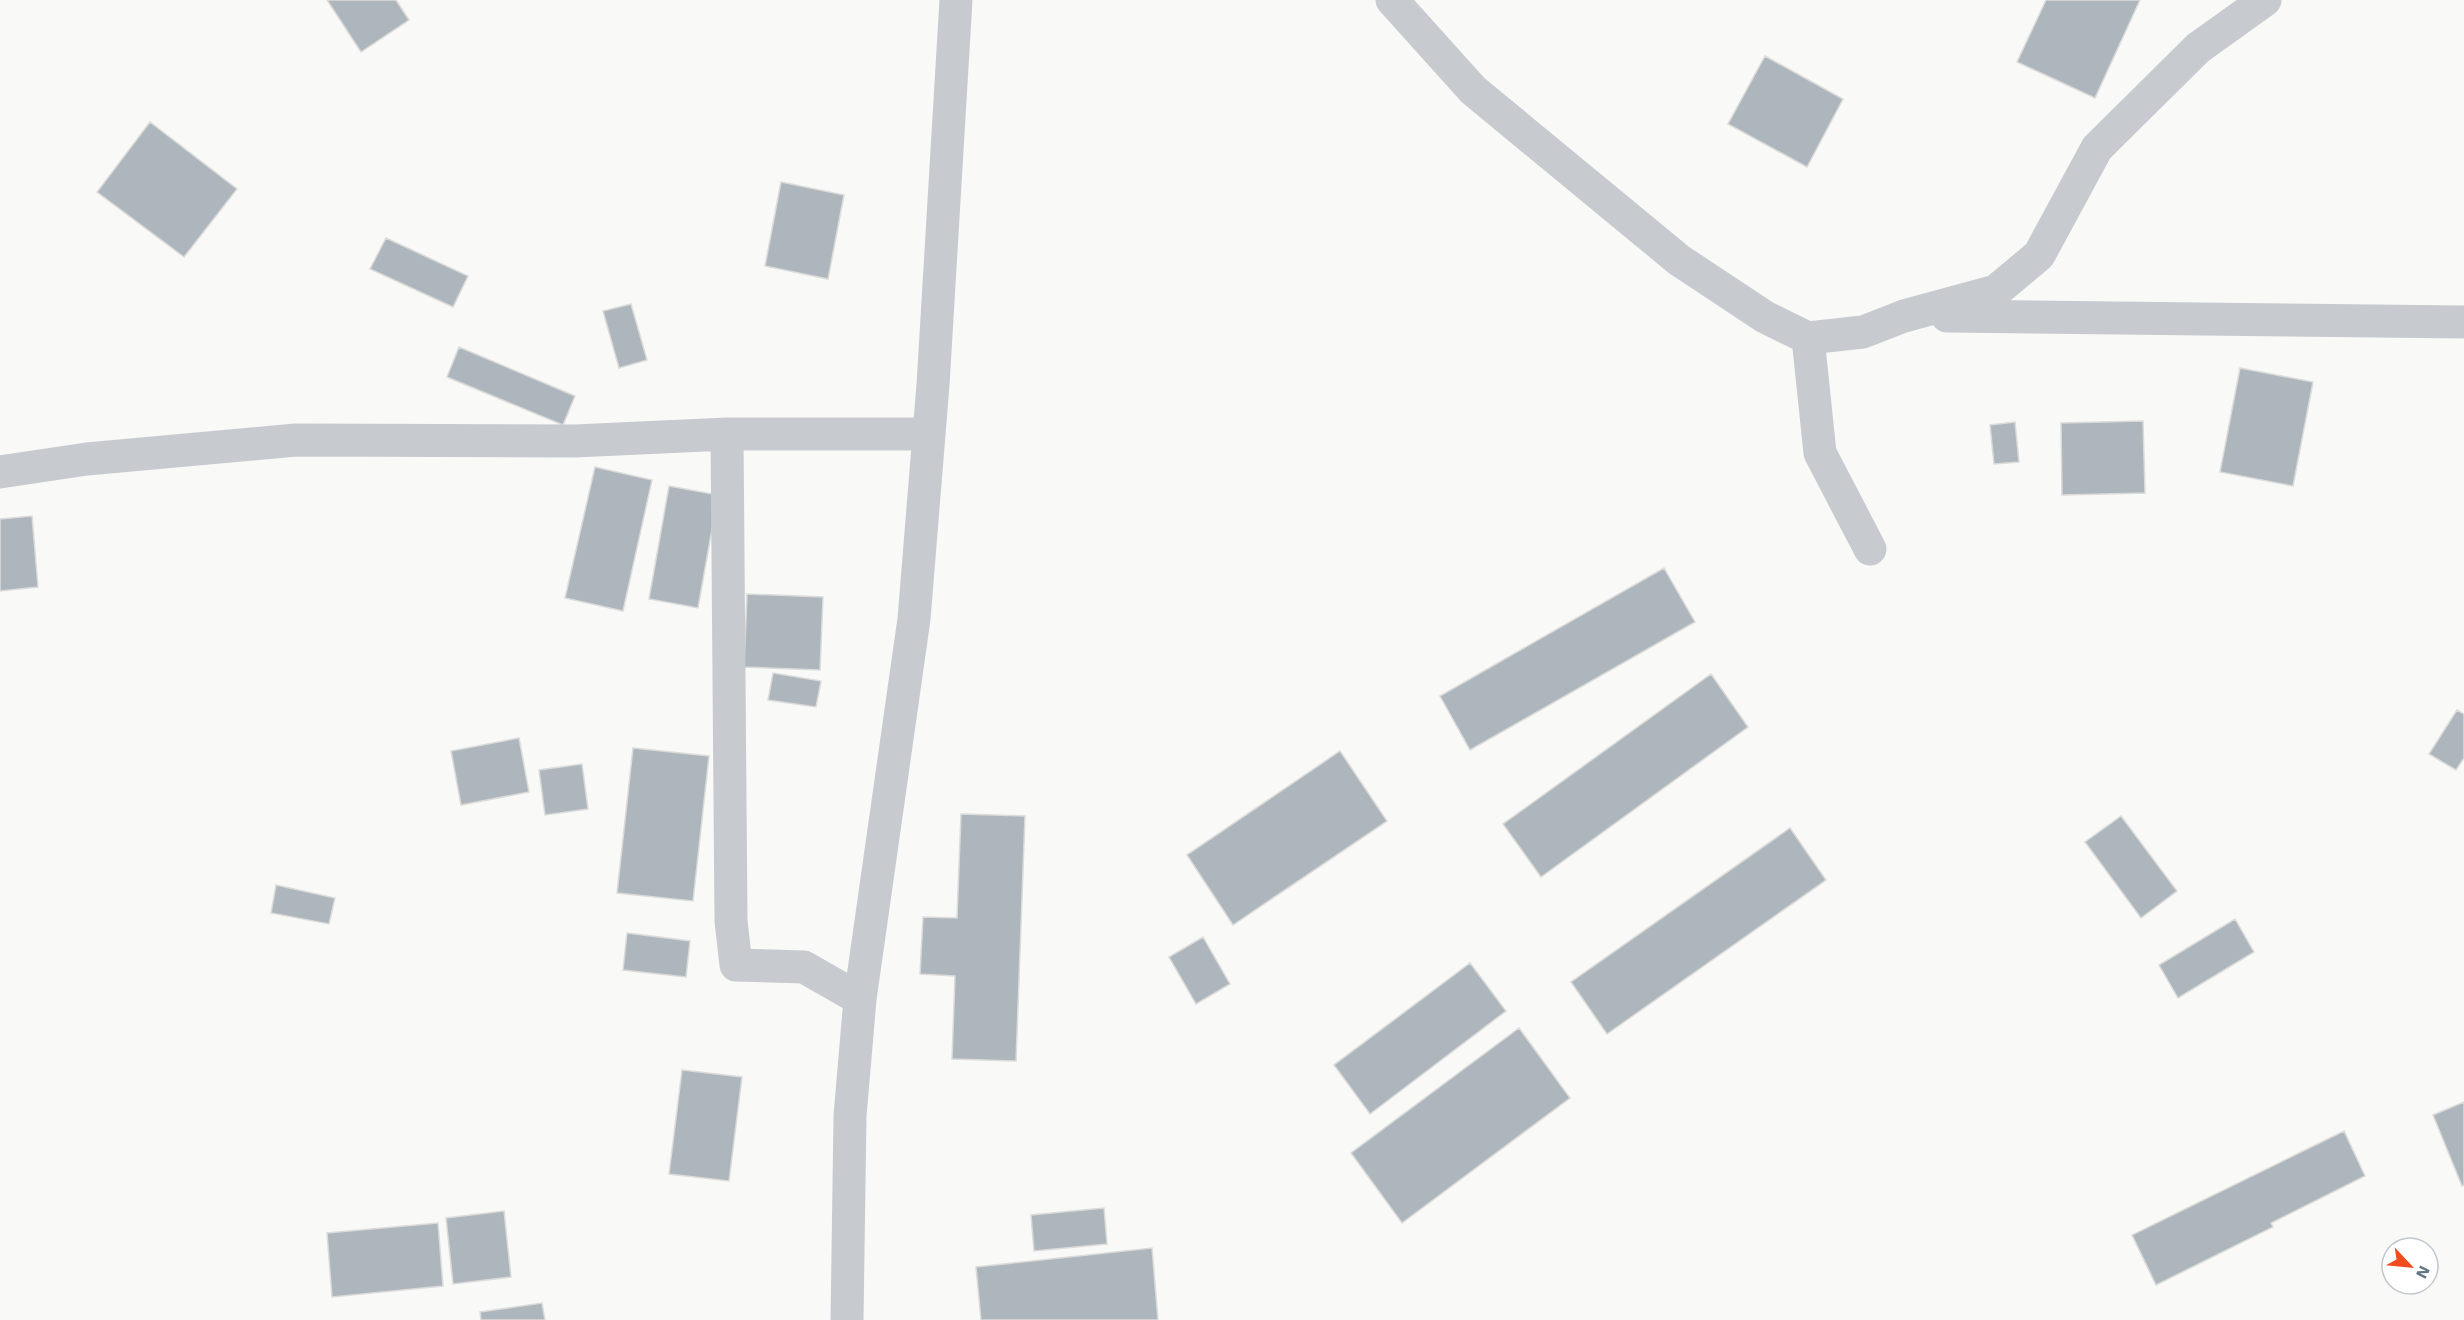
<svg xmlns="http://www.w3.org/2000/svg" width="2464" height="1320" font-family="'Work Sans',sans-serif">
<style>
.building{fill:#adb6bc;stroke:#dbdbd9;stroke-width:1.5}
.lines{fill:none;stroke-linecap:round;stroke-linejoin:round}
.minor{stroke:#c7cbcf;stroke-width:33}
</style>
<rect width="100%" height="100%" fill="#f9f9f7"/>
<path class="building" d="M 327,0 L 396,0 L 409,20 L 361,52 Z
M 2046,0 L 2140,0 L 2095,98 L 2017,62 Z
M 1765,56 L 1843,99 L 1807,167 L 1728,124 Z
M 150,122 L 237,189 L 184,257 L 97,192 Z
M 781,182 L 844,195 L 828,279 L 765,266 Z
M 386,238 L 468,276 L 453,307 L 370,269 Z
M 631,304 L 647,360 L 619,368 L 603,311 Z
M 459,347 L 575,396 L 563,425 L 447,377 Z
M 2240,368 L 2313,382 L 2293,486 L 2220,472 Z
M 2143,421 L 2145,493 L 2062,495 L 2061,423 Z
M 2015,422 L 2019,462 L 1994,464 L 1990,425 Z
M 595,467 L 652,480 L 623,611 L 565,598 Z
M 669,486 L 718,495 L 698,608 L 649,599 Z
M 32,516 L 38,587 L 0,591 L 0,519 Z
M 1664,568 L 1695,622 L 1470,750 L 1440,696 Z
M 747,594 L 823,597 L 820,670 L 744,667 Z
M 773,673 L 821,681 L 816,707 L 768,700 Z
M 1711,674 L 1748,727 L 1541,877 L 1503,824 Z
M 2457,710 L 2464,714 L 2464,758 L 2456,770 L 2429,754 Z
M 519,738 L 529,792 L 461,805 L 451,751 Z
M 633,748 L 709,756 L 693,901 L 617,893 Z
M 1340,751 L 1387,821 L 1233,925 L 1187,855 Z
M 582,764 L 588,809 L 545,815 L 539,770 Z
M 961,814 L 1025,816 L 1016,1061 L 952,1059 L 955,976 L 920,974 L 923,917 L 957,918 Z
M 2121,816 L 2177,891 L 2141,918 L 2085,842 Z
M 1790,828 L 1826,880 L 1607,1034 L 1571,982 Z
M 276,885 L 335,898 L 329,924 L 271,913 Z
M 2235,919 L 2254,952 L 2178,998 L 2159,965 Z
M 627,933 L 690,941 L 686,977 L 623,970 Z
M 1203,937 L 1230,984 L 1196,1004 L 1169,957 Z
M 1470,963 L 1506,1011 L 1370,1114 L 1334,1065 Z
M 1519,1028 L 1570,1098 L 1402,1223 L 1351,1153 Z
M 682,1070 L 742,1077 L 729,1181 L 669,1174 Z
M 2464,1102 L 2464,1185 L 2462,1186 L 2433,1115 Z
M 2344,1131 L 2365,1176 L 2271,1223 L 2273,1227 L 2156,1285 L 2132,1235 Z
M 1104,1208 L 1107,1244 L 1034,1251 L 1031,1215 Z
M 504,1211 L 511,1277 L 453,1284 L 446,1218 Z
M 438,1223 L 443,1286 L 332,1297 L 327,1233 Z
M 1152,1248 L 1158,1320 L 981,1320 L 976,1267 Z
M 542,1303 L 545,1320 L 481,1320 L 480,1312 Z"/>
<g class="lines">
<path class="minor" d="M 1392,0 L 1473,90 L 1679,260 L 1765,317 L 1808,338 L 1863,332 L 1904,316 L 1996,291 L 2039,255 L 2097,148 L 2198,48 L 2265,0
M 1947,316 L 2464,322
M 1808,338 L 1820,453 L 1870,549
M 727,434 L 731,921 L 736,965 L 804,967 L 860,999
M 0,472 L 87,459 L 296,440 L 575,441 L 727,434 L 929,434
M 847,1320 L 850,1116 L 860,999 L 914,619 L 933,385 L 956,0"/>
</g>
<g transform="translate(2410 1266) rotate(116)"><circle r="28" fill="#ffffff" stroke="#c0c8ce" stroke-width="1.5"/>
<path d="M0-4.5L10 22L0 15L-10 22Z" fill="#f14c1f"/>
<text y="-9" font-size="16" font-weight="bold" text-anchor="middle" fill="#627684">N</text>
</g>
</svg>
